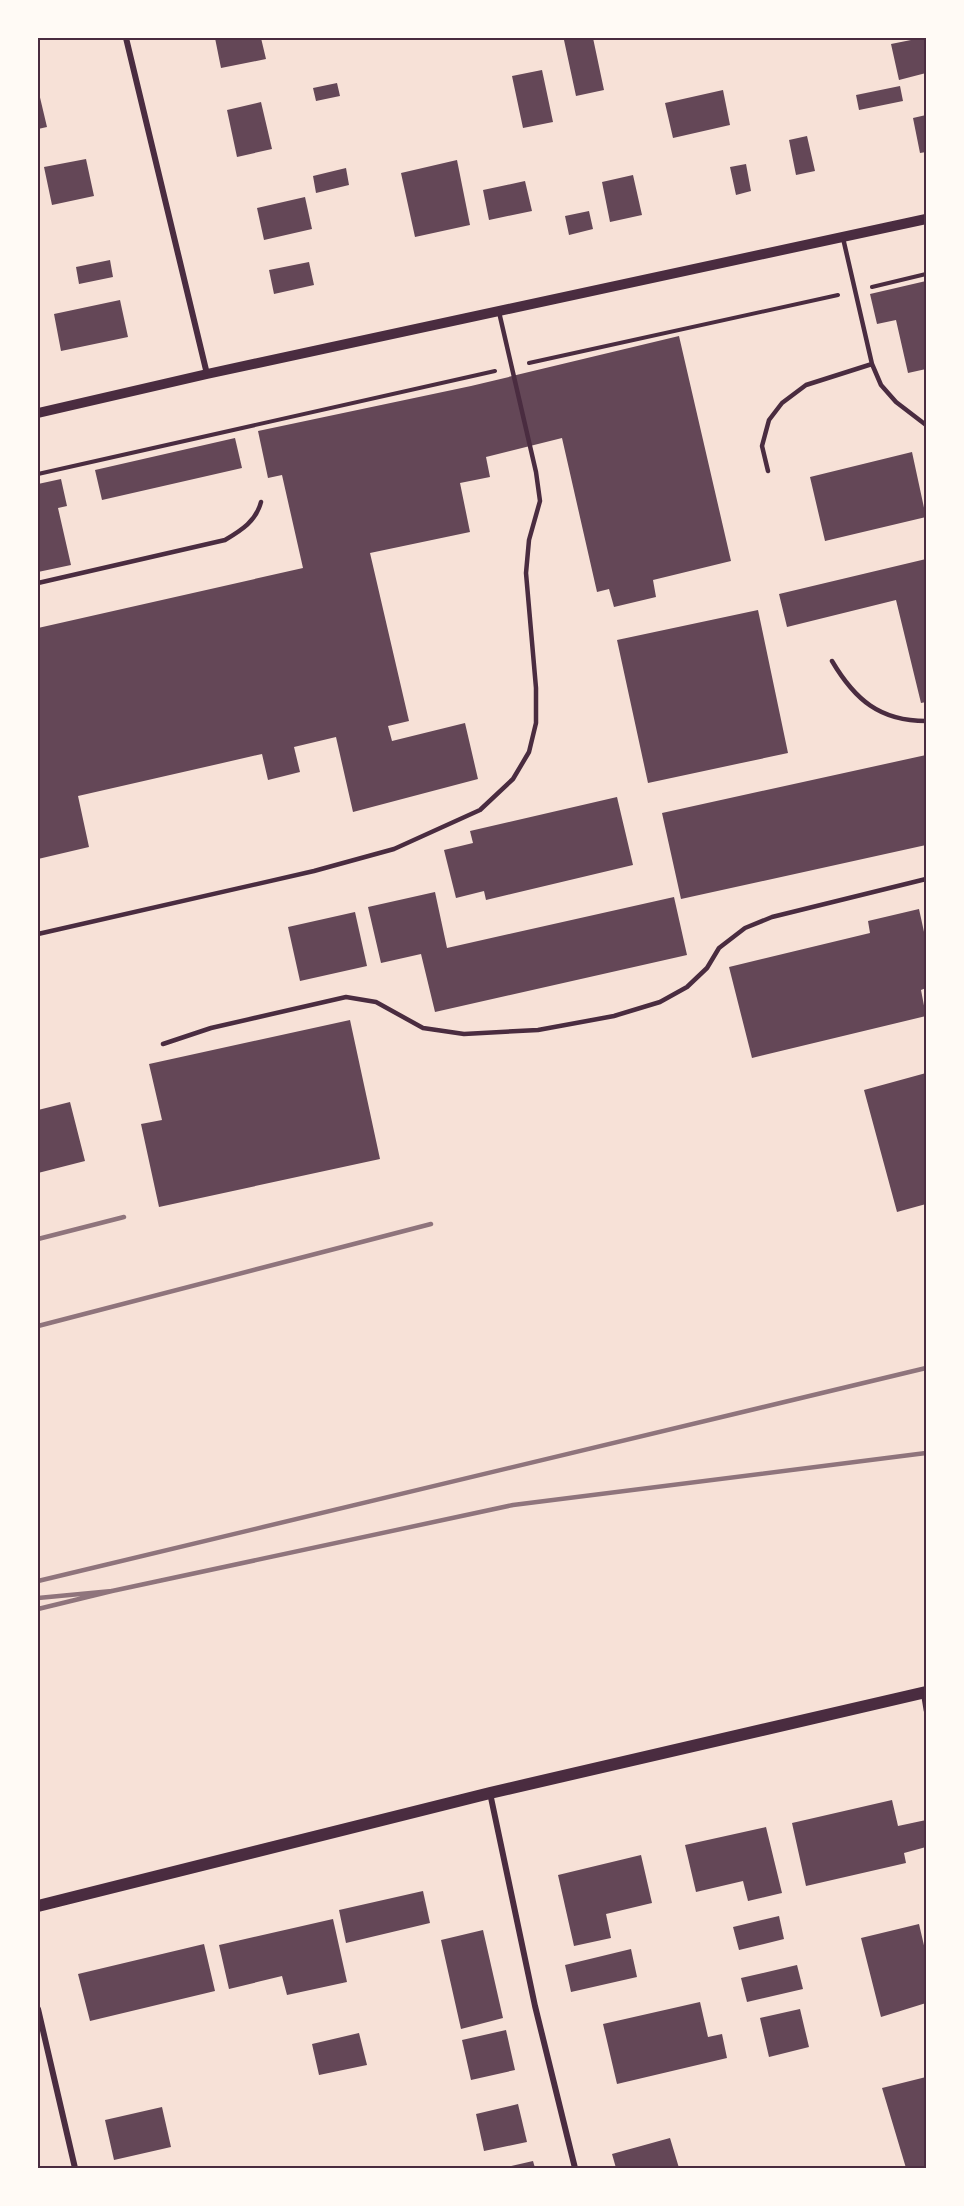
<svg xmlns="http://www.w3.org/2000/svg" width="964" height="2206" font-family="Rubik,sans-serif">
<style>
.building{fill:#644757}
.lines{fill:none;stroke-linecap:round;stroke-linejoin:round}
.path{stroke:#4a2c40;stroke-width:4}
.service{stroke:#4a2c40;stroke-width:4.5}
.minor{stroke:#4a2c40;stroke-width:6}
.tertiary{stroke:#4a2c40;stroke-width:10}
.secondary{stroke:#4a2c40;stroke-width:12}
.rail{stroke:#8f747c;stroke-width:4.5}
.neatline{fill:none;stroke:#4a2c40;stroke-width:2}
</style>
<rect width="100%" height="100%" fill="#f7e1d7"/>
<path class="building" d="M 215,38 L 261,38 L 266,59 L 221,68 Z
M 575,38 L 593,38 L 604,90 L 576,96 L 564,40 Z
M 921,38 L 926,38 L 926,73 L 899,80 L 891,44 Z
M 542,70 L 553,122 L 523,128 L 512,76 Z
M 337,83 L 340,96 L 316,101 L 313,88 Z
M 900,86 L 903,101 L 859,110 L 856,95 Z
M 38,89 L 47,127 L 38,129 Z
M 723,90 L 730,125 L 673,138 L 665,103 Z
M 261,102 L 272,149 L 237,157 L 227,110 Z
M 926,115 L 926,152 L 920,153 L 913,118 Z
M 807,136 L 815,171 L 796,175 L 789,140 Z
M 86,159 L 94,196 L 52,205 L 44,167 Z
M 457,160 L 470,225 L 415,237 L 401,173 Z
M 746,164 L 751,191 L 736,195 L 730,167 Z
M 346,168 L 349,185 L 316,193 L 313,176 Z
M 633,175 L 642,215 L 610,222 L 602,182 Z
M 525,181 L 532,211 L 489,220 L 483,190 Z
M 305,197 L 312,229 L 264,240 L 257,208 Z
M 589,211 L 593,229 L 569,235 L 565,216 Z
M 110,260 L 113,277 L 79,284 L 76,267 Z
M 309,262 L 314,285 L 274,294 L 269,270 Z
M 926,281 L 926,369 L 908,373 L 896,320 L 877,324 L 870,294 Z
M 120,300 L 128,337 L 61,351 L 54,314 Z
M 679,336 L 731,561 L 653,580 L 656,597 L 614,607 L 609,589 L 597,592 L 562,438 L 486,457 L 490,477 L 460,483 L 470,532 L 370,553 L 409,721 L 388,726 L 392,741 L 465,723 L 478,779 L 353,812 L 336,737 L 294,747 L 300,772 L 268,780 L 262,754 L 78,796 L 89,847 L 38,859 L 38,628 L 303,568 L 282,475 L 268,478 L 258,431 L 471,386 Z
M 235,438 L 242,468 L 102,500 L 95,470 Z
M 912,452 L 926,517 L 825,541 L 810,477 Z
M 61,479 L 67,506 L 58,508 L 71,565 L 38,572 L 38,484 Z
M 926,559 L 926,702 L 921,703 L 896,600 L 787,627 L 779,594 Z
M 758,610 L 788,753 L 648,783 L 617,640 Z
M 926,755 L 926,845 L 681,899 L 662,813 Z
M 617,797 L 633,865 L 486,900 L 484,891 L 456,898 L 444,850 L 473,843 L 470,831 Z
M 435,892 L 447,948 L 674,897 L 687,955 L 435,1012 L 421,954 L 381,963 L 368,907 Z
M 919,909 L 926,941 L 926,988 L 921,990 L 926,1016 L 752,1058 L 729,967 L 870,933 L 868,921 Z
M 355,912 L 367,966 L 300,981 L 288,927 Z
M 350,1020 L 380,1159 L 159,1207 L 141,1124 L 162,1120 L 149,1064 Z
M 926,1073 L 926,1204 L 897,1212 L 864,1090 Z
M 70,1102 L 85,1161 L 38,1173 L 38,1110 Z
M 892,1800 L 898,1826 L 926,1820 L 926,1847 L 904,1853 L 906,1863 L 806,1886 L 792,1823 Z
M 766,1827 L 782,1893 L 748,1901 L 743,1881 L 696,1892 L 685,1845 Z
M 641,1855 L 652,1903 L 606,1914 L 611,1938 L 574,1946 L 558,1875 Z
M 423,1891 L 430,1923 L 346,1943 L 339,1910 Z
M 779,1916 L 784,1939 L 739,1950 L 733,1927 Z
M 333,1919 L 347,1982 L 287,1995 L 282,1976 L 229,1989 L 219,1945 Z
M 919,1924 L 926,1954 L 926,2003 L 881,2017 L 861,1938 Z
M 483,1930 L 503,2018 L 461,2029 L 441,1940 Z
M 204,1944 L 215,1991 L 90,2021 L 78,1974 Z
M 631,1949 L 637,1977 L 571,1992 L 565,1965 Z
M 797,1965 L 803,1989 L 747,2002 L 741,1978 Z
M 700,2002 L 708,2037 L 722,2034 L 727,2058 L 617,2084 L 603,2024 Z
M 800,2009 L 809,2047 L 769,2057 L 760,2018 Z
M 506,2030 L 515,2070 L 471,2080 L 462,2040 Z
M 359,2033 L 367,2065 L 319,2075 L 312,2044 Z
M 926,2077 L 926,2168 L 906,2168 L 882,2088 Z
M 518,2104 L 527,2142 L 484,2151 L 476,2114 Z
M 162,2107 L 171,2147 L 114,2160 L 105,2120 Z
M 670,2138 L 679,2168 L 616,2168 L 612,2154 Z
M 533,2161 L 535,2168 L 503,2168 Z"/>
<g class="lines">
<path class="path" d="M 872,287 L 926,274
M 529,363 L 838,295
M 38,474 L 495,371"/>
<path class="service" d="M 843,238 L 872,364 L 881,385 L 896,402 L 926,425
M 768,471 L 762,446 L 769,420 L 782,403 L 806,385 L 872,364
M 38,583 L 225,540 C 242,530 256,521 261,502
M 832,661 C 855,700 880,721 926,721
M 38,934 L 314,871 L 394,849 L 480,810 L 513,779 L 529,752 L 536,723 L 536,688 L 526,573 L 529,540 L 540,501 L 536,472 L 499,312
M 163,1044 L 211,1028 L 346,997 L 376,1002 L 423,1028 L 464,1034 L 538,1030 L 614,1016 L 660,1002 L 687,987 L 707,968 L 719,948 L 745,928 L 772,917 L 926,879
M 923,1693 L 926,1711"/>
<path class="minor" d="M 126,38 L 207,374
M 490,1793 L 535,2006 L 575,2168
M 38,2009 L 75,2168"/>
<path class="tertiary" d="M 38,413 L 207,374 L 926,219"/>
<path class="secondary" d="M 38,1906 L 490,1793 L 926,1692"/>
<path class="rail" d="M 38,1239 L 124,1217
M 38,1326 L 431,1224
M 38,1581 L 926,1368
M 112,1591 L 513,1505 L 926,1453
M 38,1598 L 112,1591 L 38,1609"/>
</g>
<rect width="964" height="2206" fill="none" stroke="#fffaf5" stroke-width="78"/>
<rect x="39" y="39" width="886" height="2128" class="neatline"/>
</svg>
